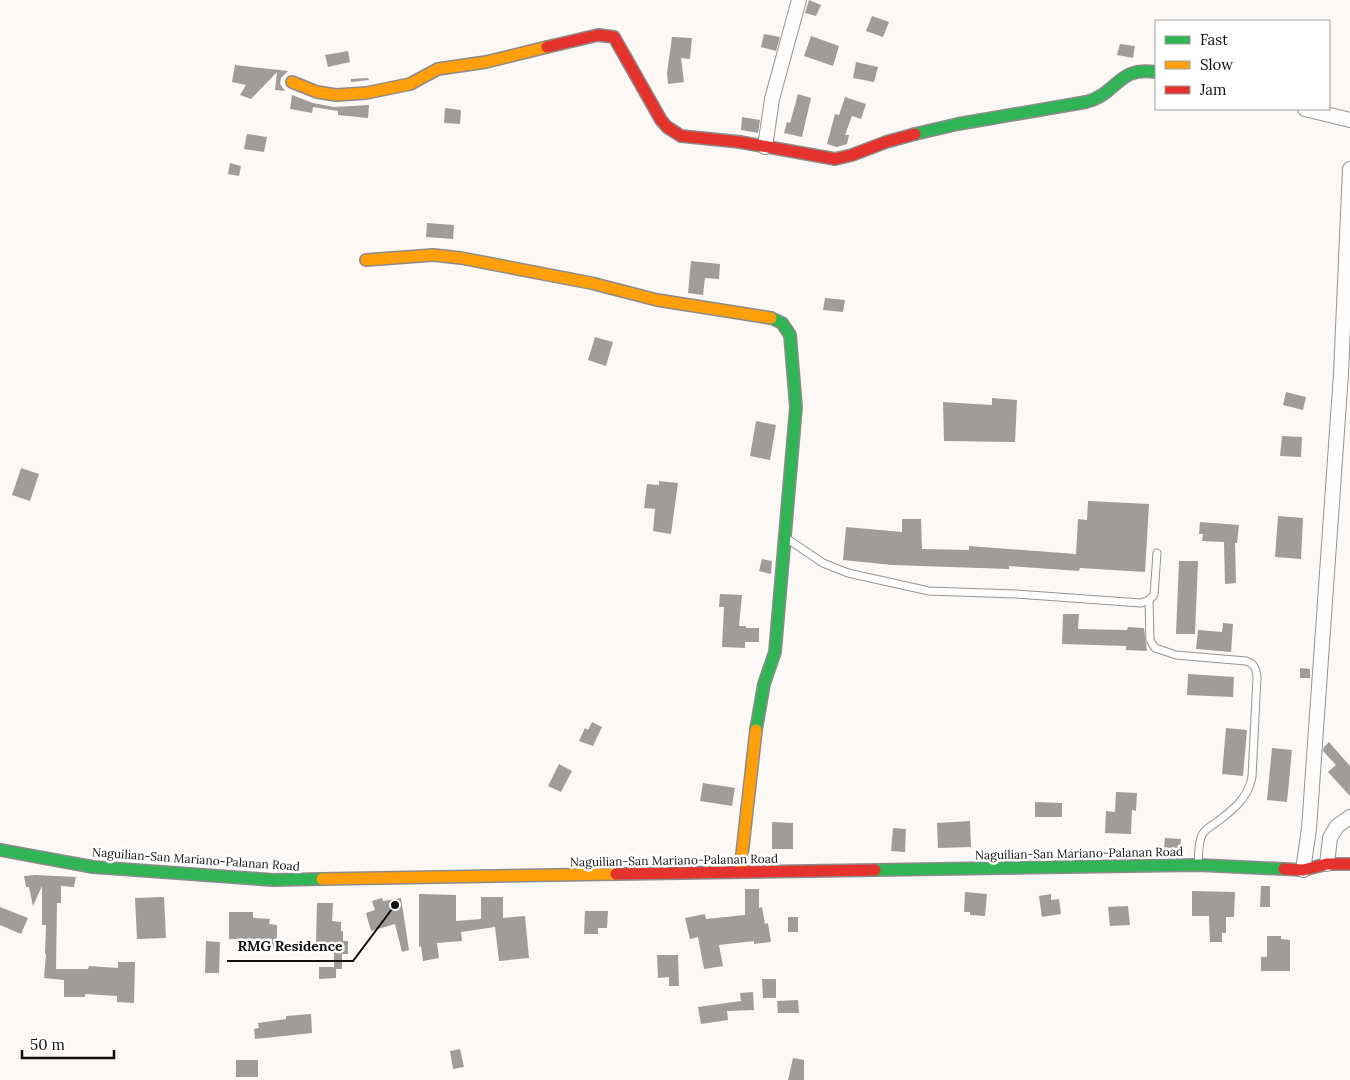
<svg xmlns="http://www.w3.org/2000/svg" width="1350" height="1080" font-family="Lora,serif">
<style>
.building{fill:#9f9c9a}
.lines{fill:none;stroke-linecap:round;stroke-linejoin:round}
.lane-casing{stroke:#959493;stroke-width:9}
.street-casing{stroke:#959493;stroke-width:16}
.fast-casing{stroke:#8c8b89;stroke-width:14}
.slow-casing{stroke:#8c8b89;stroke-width:14}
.jam-casing{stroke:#8c8b89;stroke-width:14}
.lane{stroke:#fefefe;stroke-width:7}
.street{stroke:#fefefe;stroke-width:14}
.fast{stroke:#30b455;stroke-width:11}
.slow{stroke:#ff9f0a;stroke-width:11}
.jam{stroke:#e5322d;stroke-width:11}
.labels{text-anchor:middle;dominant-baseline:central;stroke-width:5;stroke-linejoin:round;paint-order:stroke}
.street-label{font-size:12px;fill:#0f0f0f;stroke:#fff}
.leader{fill:none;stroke:#0f0f0f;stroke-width:2}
.callout-dot{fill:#0f0f0f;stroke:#fff;stroke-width:2}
.callout-label{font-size:14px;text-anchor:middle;font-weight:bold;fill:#0f0f0f;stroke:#fff;stroke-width:5;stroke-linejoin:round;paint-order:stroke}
</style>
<rect width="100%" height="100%" fill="#fbf8f5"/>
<path class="building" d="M 809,0 L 821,5 L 816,16 L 805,13 Z
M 872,16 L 889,22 L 883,37 L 866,31 Z
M 764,34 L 780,37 L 776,51 L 761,47 Z
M 811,36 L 839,46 L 833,66 L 804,56 Z
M 672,37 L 692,38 L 690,59 L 681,58 L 684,82 L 668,84 L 667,73 Z
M 1120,44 L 1135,46 L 1133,58 L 1117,55 Z
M 348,51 L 350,62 L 328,67 L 325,55 Z
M 856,62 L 878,67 L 874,82 L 853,78 Z
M 235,65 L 288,71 L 281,78 L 280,84 L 285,91 L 275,90 L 277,72 L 251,99 L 240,95 L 246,85 L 232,82 Z
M 368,78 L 369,80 L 351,82 L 351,79 Z
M 798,94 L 811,98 L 802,137 L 784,133 L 787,122 L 790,123 Z
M 292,95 L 313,103 L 334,107 L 369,105 L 368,118 L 338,115 L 338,111 L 313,107 L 312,113 L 290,109 Z
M 845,97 L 866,104 L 861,119 L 852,116 L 845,135 L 849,135 L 847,144 L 837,147 L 827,144 L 835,114 L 839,115 Z
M 445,108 L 461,110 L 460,124 L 444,123 Z
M 742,117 L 760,120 L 758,133 L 741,130 Z
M 247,134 L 267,137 L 264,152 L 244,149 Z
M 230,163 L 241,166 L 239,176 L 228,174 Z
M 427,223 L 454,225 L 453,239 L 426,237 Z
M 691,261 L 720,264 L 719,279 L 705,278 L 703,295 L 688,293 Z
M 825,298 L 845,300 L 843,312 L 823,310 Z
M 595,337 L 613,342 L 606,366 L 588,360 Z
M 1286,392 L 1306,397 L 1303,410 L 1283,405 Z
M 992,398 L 1017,400 L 1015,442 L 944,441 L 943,402 L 992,405 Z
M 756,421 L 776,425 L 770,460 L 750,456 Z
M 1282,436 L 1302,437 L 1301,457 L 1280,456 Z
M 21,468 L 39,474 L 30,501 L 12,495 Z
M 659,481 L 678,483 L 671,534 L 653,531 L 655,509 L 644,508 L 647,484 L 659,485 Z
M 1088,501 L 1149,504 L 1145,572 L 1080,568 L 1079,571 L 1009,566 L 1009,569 L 892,565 L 843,560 L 846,527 L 902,532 L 902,519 L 921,519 L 922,549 L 969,550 L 969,546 L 1076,554 L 1078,519 L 1087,520 Z
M 1278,516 L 1303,518 L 1301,559 L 1275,557 Z
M 1200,522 L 1239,525 L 1237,543 L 1235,543 L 1236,583 L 1225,584 L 1224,542 L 1202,541 L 1203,534 L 1199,534 Z
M 762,559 L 772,561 L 771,574 L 759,571 Z
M 1179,561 L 1198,561 L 1195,634 L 1176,634 Z
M 720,594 L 742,595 L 739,626 L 746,626 L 746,628 L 759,628 L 759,642 L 745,642 L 745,648 L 722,647 L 724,607 L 719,607 Z
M 1063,614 L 1079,614 L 1078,629 L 1127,630 L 1128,627 L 1144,628 L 1147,651 L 1126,650 L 1126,646 L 1062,644 Z
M 1223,623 L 1233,624 L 1231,652 L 1196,649 L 1198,630 L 1222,632 Z
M 1300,668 L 1310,669 L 1310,678 L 1300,678 Z
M 1188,674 L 1234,677 L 1233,697 L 1187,695 Z
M 592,722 L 602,727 L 593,746 L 579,741 L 585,728 L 588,730 Z
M 1226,728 L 1247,730 L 1243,776 L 1222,774 Z
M 1329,742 L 1350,766 L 1350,796 L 1328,772 L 1336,765 L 1323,751 L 1324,747 Z
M 1272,748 L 1292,750 L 1287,802 L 1267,800 Z
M 559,764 L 572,771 L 561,792 L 548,786 Z
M 703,783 L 735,788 L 732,806 L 700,801 Z
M 1116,792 L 1137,793 L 1136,811 L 1132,810 L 1131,834 L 1105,833 L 1106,811 L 1115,812 Z
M 1035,802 L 1062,803 L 1062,817 L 1035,817 Z
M 970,821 L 971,847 L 938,848 L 937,823 Z
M 772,822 L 793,823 L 793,849 L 772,849 Z
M 893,828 L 906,829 L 905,852 L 891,851 Z
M 1165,838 L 1181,839 L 1180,851 L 1164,850 Z
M 36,875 L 76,877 L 74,887 L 61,886 L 61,903 L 57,903 L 56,969 L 88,969 L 89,966 L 118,968 L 118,962 L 135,962 L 134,1003 L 117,1002 L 117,996 L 85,994 L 85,997 L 64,997 L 64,980 L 44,978 L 46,954 L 45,954 L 46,925 L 42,925 L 42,886 L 33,906 L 29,887 L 26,887 L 24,876 Z
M 1261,886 L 1270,886 L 1270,907 L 1260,907 Z
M 745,889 L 759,889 L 759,908 L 762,907 L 765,924 L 768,923 L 771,942 L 754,944 L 754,941 L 719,945 L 723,966 L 704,969 L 698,937 L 690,939 L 685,918 L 705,914 L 706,919 L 745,915 Z
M 1192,891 L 1235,892 L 1234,917 L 1226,917 L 1226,933 L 1222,933 L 1222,942 L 1210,942 L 1209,916 L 1192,916 Z
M 965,892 L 987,894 L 985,916 L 970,915 L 970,912 L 964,912 Z
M 419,894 L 456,895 L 456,921 L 481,919 L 481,897 L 503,897 L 503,918 L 525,916 L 529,958 L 499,961 L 495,927 L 461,932 L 462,941 L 437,943 L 439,958 L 423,961 L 421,946 L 419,947 Z
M 1051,894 L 1051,900 L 1059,899 L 1061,914 L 1042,917 L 1039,896 Z
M 164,897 L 166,938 L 137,939 L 135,898 Z
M 382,898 L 383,901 L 401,898 L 409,950 L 402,952 L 395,924 L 371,931 L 366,913 L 375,910 L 372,901 Z
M 317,903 L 333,903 L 332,921 L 341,922 L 341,931 L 343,931 L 343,941 L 348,941 L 348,954 L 342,954 L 342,969 L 336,969 L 336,978 L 319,979 L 319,967 L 334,967 L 334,945 L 316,943 Z
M 1128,906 L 1130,925 L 1110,926 L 1108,907 Z
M 0,907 L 28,918 L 21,934 L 0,925 Z
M 585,911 L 608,911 L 607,928 L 598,928 L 598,934 L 584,934 Z
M 229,912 L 253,912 L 253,918 L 270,919 L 269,924 L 277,925 L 277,948 L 259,947 L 259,939 L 229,939 Z
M 788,917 L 798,917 L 798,932 L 788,932 Z
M 1267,936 L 1281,936 L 1281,939 L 1290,940 L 1290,971 L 1261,971 L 1261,957 L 1267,957 Z
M 206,941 L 220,942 L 219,973 L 205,973 Z
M 657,955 L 678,955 L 679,986 L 669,986 L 669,977 L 658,978 Z
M 762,979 L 776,979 L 776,998 L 763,998 Z
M 753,992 L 754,1010 L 727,1011 L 728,1020 L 701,1024 L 698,1007 L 741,1001 L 740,993 Z
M 798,1000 L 799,1013 L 778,1013 L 777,1001 Z
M 311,1014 L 312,1033 L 255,1039 L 254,1029 L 259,1028 L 258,1023 L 286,1019 L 286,1016 Z
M 460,1049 L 464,1067 L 453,1069 L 450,1051 Z
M 793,1058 L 804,1060 L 804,1080 L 788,1080 Z
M 236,1060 L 258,1060 L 258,1077 L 236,1077 Z"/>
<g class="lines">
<defs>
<path id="lane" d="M 789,540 L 823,563 L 848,573 L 929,591 L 1015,594 L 1141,603 L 1149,600 L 1154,595 L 1157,553
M 1149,600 L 1150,640 L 1155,648 L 1176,655 L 1246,661 C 1255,664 1256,669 1257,677 L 1252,777 C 1248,798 1234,809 1217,822 C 1211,826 1205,829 1202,835 C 1198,843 1199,854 1198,862"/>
<path id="street" d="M 1305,109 L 1350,120
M 765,147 L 772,99 L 799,0
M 1327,864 L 1330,838 L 1337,826 L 1350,817
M 1303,870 L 1309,829 L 1341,374 L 1350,169"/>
<path id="fast" d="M 915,134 L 958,124 L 1086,102 C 1118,94 1117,66 1156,72
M 756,730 L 764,684 L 775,652 L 796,407 L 790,335 L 782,323 L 771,318
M 0,850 L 93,867 L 273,880 L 322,879
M 875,870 L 1198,865 L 1284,869"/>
<path id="slow" d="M 292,82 L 317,92 L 336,95 L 366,93 L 410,84 L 438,69 L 486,62 L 547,47
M 366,260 L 433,255 L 461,258 L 591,283 L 657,300 L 771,318
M 740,872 L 756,730
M 322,879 L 616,874"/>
<path id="jam" d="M 547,47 L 598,35 L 614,37 L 661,120 L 667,127 L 681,136 L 740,142 L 835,159 L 852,155 L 886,142 L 915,134
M 1284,869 L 1303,870 L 1327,864 L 1350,864
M 616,874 L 875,870"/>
</defs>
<use href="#lane" class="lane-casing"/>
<use href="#street" class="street-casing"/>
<use href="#fast" class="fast-casing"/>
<use href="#slow" class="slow-casing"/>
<use href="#jam" class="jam-casing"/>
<use href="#lane" class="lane"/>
<use href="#street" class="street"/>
<use href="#fast" class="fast"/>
<use href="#slow" class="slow"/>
<use href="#jam" class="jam"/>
</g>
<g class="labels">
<g class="street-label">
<text transform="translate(1079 853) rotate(-1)">Naguilian-San Mariano-Palanan Road</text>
<text transform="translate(196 859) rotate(4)">Naguilian-San Mariano-Palanan Road</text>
<text transform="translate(674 860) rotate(-1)">Naguilian-San Mariano-Palanan Road</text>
</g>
</g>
<path class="leader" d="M395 905L353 961H227"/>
<circle class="callout-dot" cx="395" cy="905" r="5"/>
<g class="callout-label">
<text x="290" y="951">RMG Residence</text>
</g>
<rect x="1155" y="20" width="175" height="90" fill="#ffffff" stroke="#9f9f9f"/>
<rect x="1165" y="36" width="25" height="8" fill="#30b455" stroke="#9f9f9f"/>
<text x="1200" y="45" font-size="15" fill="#0f0f0f">Fast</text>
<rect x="1165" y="61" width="25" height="8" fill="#ff9f0a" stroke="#9f9f9f"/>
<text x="1200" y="70" font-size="15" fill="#0f0f0f">Slow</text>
<rect x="1165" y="86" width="25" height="8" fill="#e5322d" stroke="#9f9f9f"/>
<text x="1200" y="95" font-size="15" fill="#0f0f0f">Jam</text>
<path d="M22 1050v8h92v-8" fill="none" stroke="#0f0f0f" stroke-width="2.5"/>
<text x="30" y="1050" font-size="15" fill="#0f0f0f" stroke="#ffffff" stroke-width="4" paint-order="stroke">50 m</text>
</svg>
